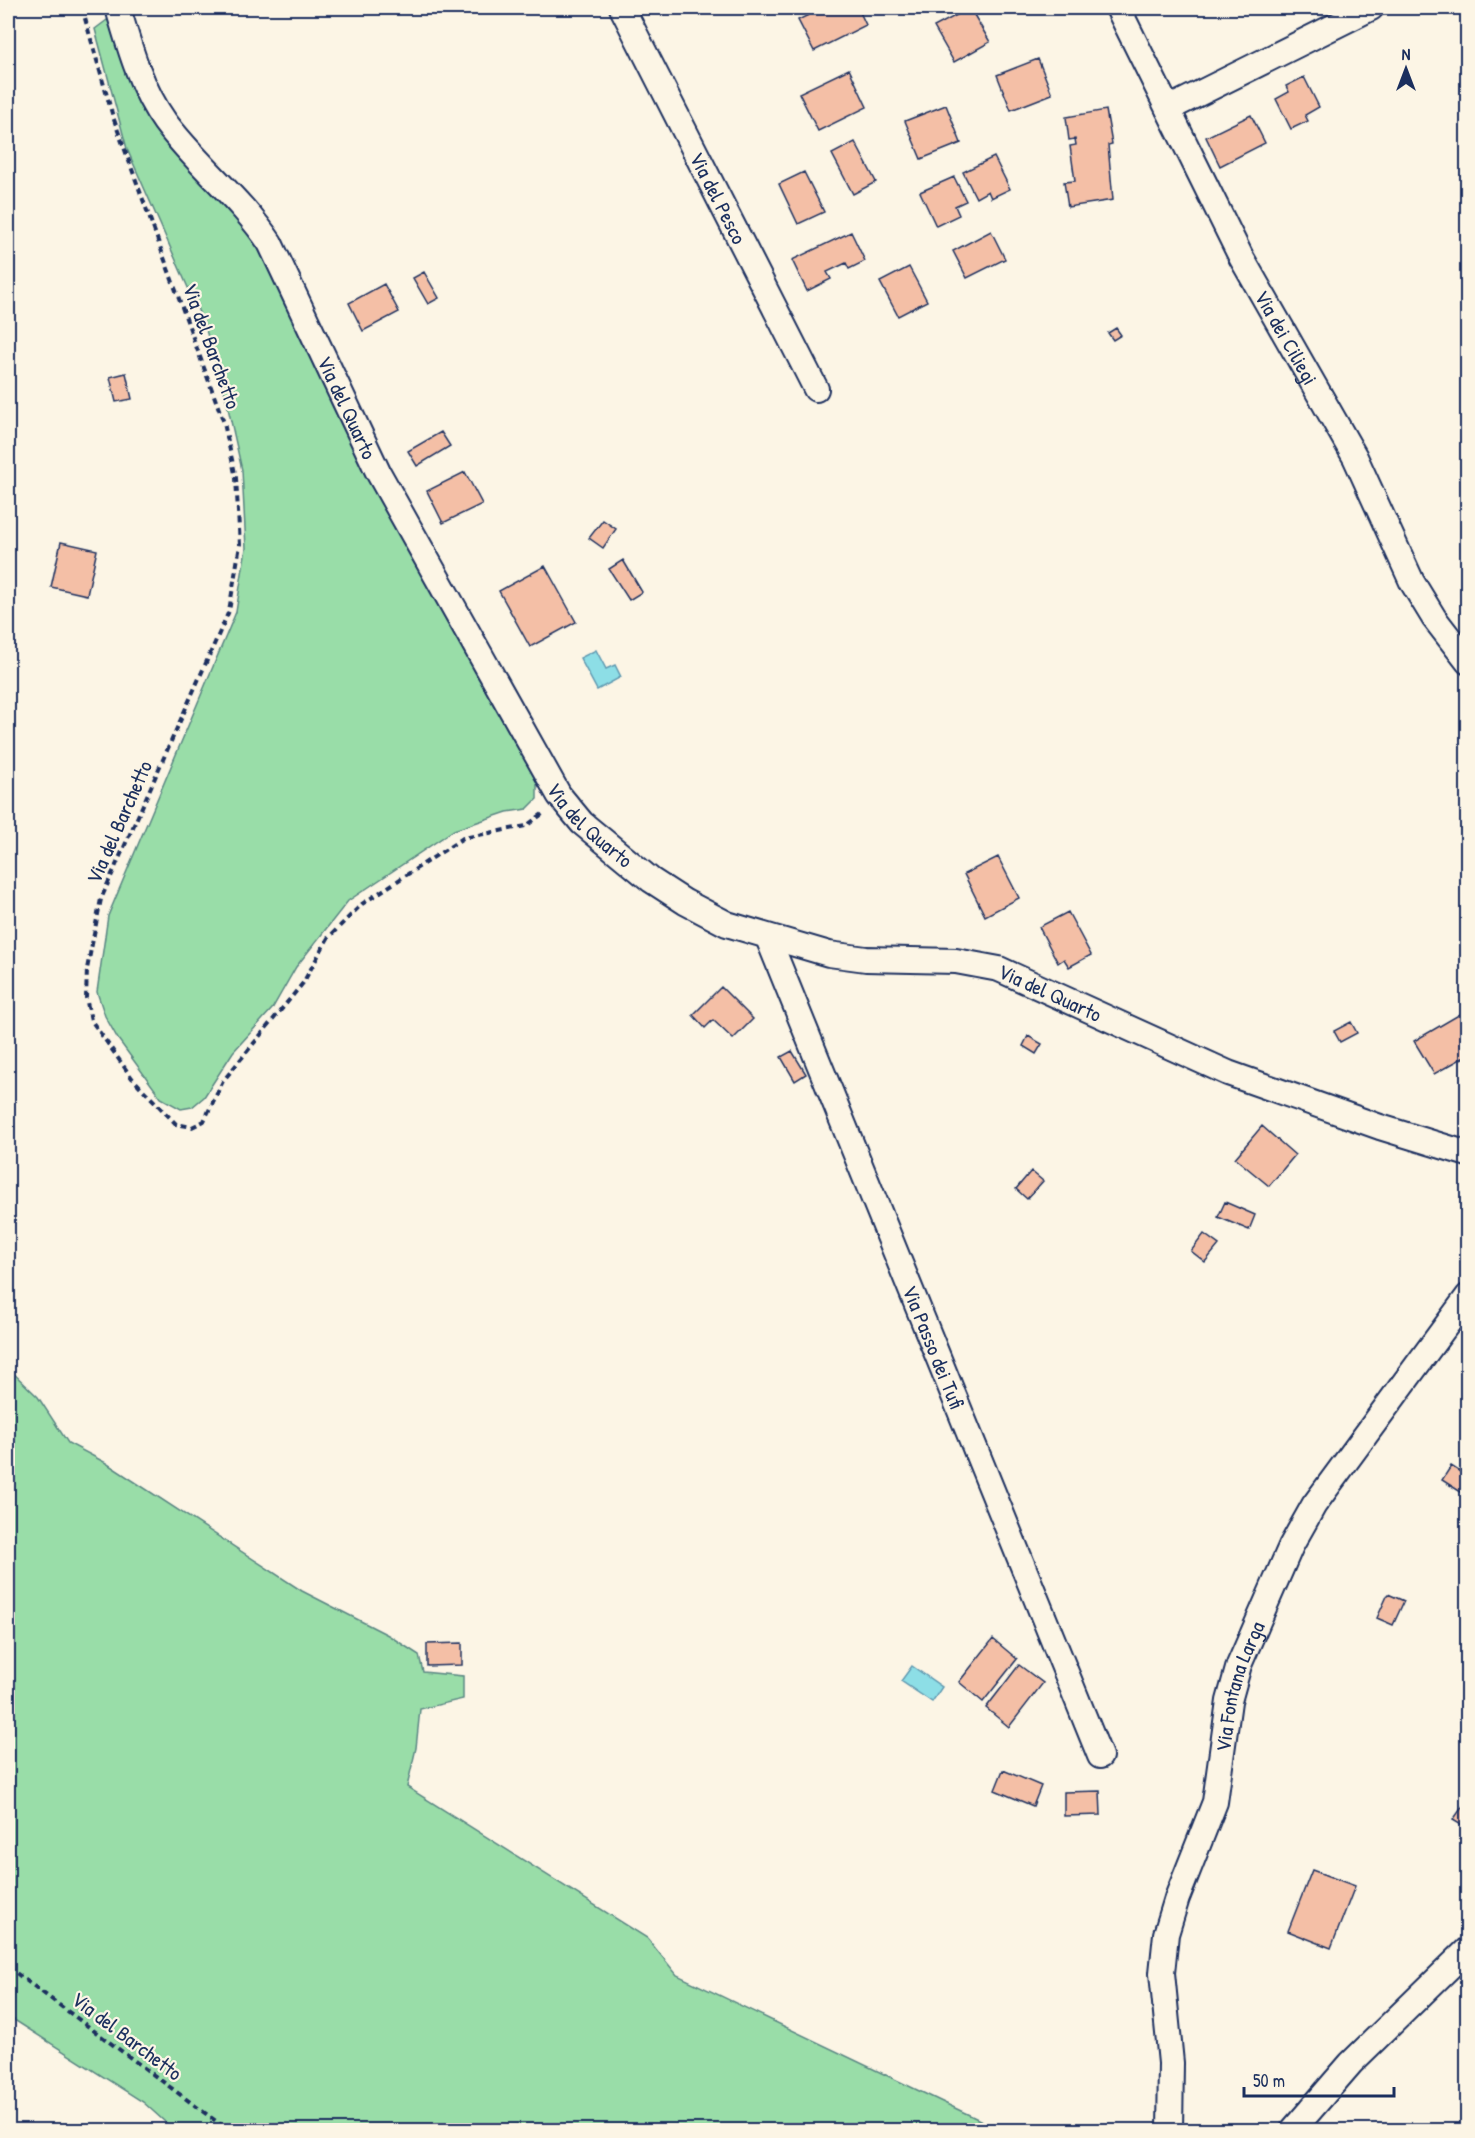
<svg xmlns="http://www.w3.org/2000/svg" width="1475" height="2138" font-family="'Patrick Hand',sans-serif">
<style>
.green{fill:#99dda8;stroke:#5a8683;stroke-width:1.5}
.water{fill:#8ddee6;stroke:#5f98b0;stroke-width:1.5}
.building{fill:#f4bfa6;stroke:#1b2f5e;stroke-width:1.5}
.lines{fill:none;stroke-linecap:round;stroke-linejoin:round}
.minor-casing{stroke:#1b2f5e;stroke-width:28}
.path{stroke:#1b2f5e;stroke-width:4;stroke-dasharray:6 4.5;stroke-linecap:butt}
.minor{stroke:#fcf5e5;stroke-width:24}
.labels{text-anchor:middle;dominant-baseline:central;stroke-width:4.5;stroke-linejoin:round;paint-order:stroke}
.street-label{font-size:21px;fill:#1b2f5e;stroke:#fcf5e5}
</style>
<rect width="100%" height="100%" fill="#fcf5e5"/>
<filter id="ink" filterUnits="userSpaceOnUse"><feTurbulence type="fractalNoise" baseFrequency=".0167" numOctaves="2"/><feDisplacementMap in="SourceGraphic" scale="12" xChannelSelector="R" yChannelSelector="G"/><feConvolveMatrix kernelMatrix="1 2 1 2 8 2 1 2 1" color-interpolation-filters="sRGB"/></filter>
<g filter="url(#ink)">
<path class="green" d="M 111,17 L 215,183 L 277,274 L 537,782 L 537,799 L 527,809 L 507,812 L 454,830 L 348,901 L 296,967 L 272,1009 L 233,1052 L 204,1097 L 192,1107 L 181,1109 L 161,1098 L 118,1039 L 105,1016 L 97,992 L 108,916 L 236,612 L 246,548 L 242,470 L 222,381 L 204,324 L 127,149 L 95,29 Z
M 8,1368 L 38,1397 L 68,1443 L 106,1463 L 302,1591 L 388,1635 L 419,1655 L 423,1672 L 463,1676 L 463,1699 L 420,1709 L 416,1748 L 407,1787 L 647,1938 L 677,1975 L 984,2122 L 993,2130 L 174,2130 L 143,2102 L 8,2016 Z"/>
<path class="water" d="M 596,650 L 606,669 L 615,665 L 621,677 L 597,690 L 580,658 Z
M 912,1666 L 942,1687 L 932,1702 L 901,1681 Z"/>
<path class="building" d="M 823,8 L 858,8 L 866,25 L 814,51 L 798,20 Z
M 970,8 L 990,42 L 954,62 L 934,27 Z
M 1038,59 L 1052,94 L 1011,110 L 997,75 Z
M 849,69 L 867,107 L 818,131 L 799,93 Z
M 1304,77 L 1319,107 L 1305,115 L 1308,121 L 1291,129 L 1276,99 L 1289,92 L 1286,86 Z
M 946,105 L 961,143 L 921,159 L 905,121 Z
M 1106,110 L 1112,144 L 1108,145 L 1113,200 L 1068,207 L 1064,182 L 1075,181 L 1070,146 L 1076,145 L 1075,139 L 1069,140 L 1066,117 Z
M 1251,115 L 1265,143 L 1220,166 L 1206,137 Z
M 855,142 L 876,182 L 853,194 L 832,154 Z
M 994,157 L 1010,189 L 991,198 L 988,191 L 976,198 L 963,172 Z
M 804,172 L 824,212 L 798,224 L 779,184 Z
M 954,177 L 966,201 L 955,206 L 959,215 L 936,226 L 920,192 Z
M 991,231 L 1005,259 L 967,278 L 953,251 Z
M 851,232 L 865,261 L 849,269 L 846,263 L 827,272 L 831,279 L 807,291 L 792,260 Z
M 909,267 L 927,301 L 898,316 L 880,282 Z
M 424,272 L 439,298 L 428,304 L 413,278 Z
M 384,284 L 399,312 L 363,331 L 349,303 Z
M 1116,328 L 1121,335 L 1113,340 L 1108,333 Z
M 126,373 L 132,399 L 116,402 L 110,377 Z
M 441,432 L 450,446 L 417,466 L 408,451 Z
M 465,472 L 482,504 L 443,523 L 427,491 Z
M 603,520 L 616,529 L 603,548 L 589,538 Z
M 61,542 L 97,550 L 87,595 L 51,587 Z
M 623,560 L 642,592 L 629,600 L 609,569 Z
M 545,566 L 576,622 L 530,647 L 499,591 Z
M 998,857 L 1019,898 L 985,916 L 964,874 Z
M 1068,912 L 1091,955 L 1069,967 L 1064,959 L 1058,963 L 1039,927 Z
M 721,987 L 753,1019 L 733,1039 L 713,1020 L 705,1028 L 693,1015 Z
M 1462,1013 L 1468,1022 L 1468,1055 L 1434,1074 L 1414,1041 Z
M 1351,1022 L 1357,1033 L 1340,1042 L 1334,1031 Z
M 1028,1036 L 1042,1044 L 1036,1054 L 1023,1046 Z
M 792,1051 L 806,1074 L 795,1081 L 781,1057 Z
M 1262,1126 L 1295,1155 L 1269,1186 L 1235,1158 Z
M 1031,1171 L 1043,1181 L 1027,1199 L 1016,1189 Z
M 1225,1202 L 1255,1215 L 1249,1230 L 1218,1217 Z
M 1204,1234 L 1219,1245 L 1205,1262 L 1191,1251 Z
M 1451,1466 L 1468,1477 L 1468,1490 L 1464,1494 L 1442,1480 Z
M 1388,1594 L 1404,1601 L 1393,1625 L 1377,1618 Z
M 993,1639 L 1017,1659 L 983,1702 L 959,1682 Z
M 462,1643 L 462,1665 L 427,1666 L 427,1644 Z
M 1019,1665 L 1043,1683 L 1009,1727 L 986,1708 Z
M 1003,1770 L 1041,1786 L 1033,1806 L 995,1790 Z
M 1100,1791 L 1101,1815 L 1064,1816 L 1064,1792 Z
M 1465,1803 L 1468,1805 L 1468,1829 L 1453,1820 Z
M 1312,1870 L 1355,1886 L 1331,1948 L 1288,1931 Z"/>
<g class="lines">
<defs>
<g id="minor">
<path id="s1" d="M 118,8 C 129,46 141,89 165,122 C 197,165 240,198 270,243 L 378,472 L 559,795 L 582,823 L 651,880 L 685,902 L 727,924 L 829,954 L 866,959 L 956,961 L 999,969 L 1228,1073 L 1380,1127 L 1468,1154"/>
<path id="s2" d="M 622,8 L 816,389"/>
<path id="s3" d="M 1118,8 L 1241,257 L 1355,457 L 1412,582 L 1434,618 L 1468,662"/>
<path d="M 1168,109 L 1371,8"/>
<path id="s4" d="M 768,938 L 1100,1756"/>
<path id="s5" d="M 1170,2130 L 1171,2063 L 1162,1973 L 1166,1934 L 1177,1898 L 1215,1802 L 1229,1701 L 1239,1665 L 1291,1546 L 1314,1505 L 1468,1296"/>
<path d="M 1293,2130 L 1351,2063 L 1468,1949"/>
</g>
</defs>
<use href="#minor" class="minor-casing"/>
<path class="path" d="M 82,8 L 113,117 L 224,423 L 236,478 L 240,545 L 229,611 L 101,899 L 87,969 L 86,998 L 91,1020 L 132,1078 L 176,1124 L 192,1127 L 204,1121 L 223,1081 L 303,983 L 328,938 L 362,904 L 463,838 L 526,826 L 545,812
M 8,1967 L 228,2130"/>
<use href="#minor" class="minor"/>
</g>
</g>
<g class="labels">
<g class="street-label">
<text stroke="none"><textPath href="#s2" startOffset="213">Via del Pesco</textPath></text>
<text stroke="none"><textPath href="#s3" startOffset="370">Via dei Ciliegi</textPath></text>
<text transform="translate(212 346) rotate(70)">Via del Barchetto</text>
<text stroke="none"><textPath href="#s1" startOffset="466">Via del Quarto</textPath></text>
<text transform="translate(119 822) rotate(-66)">Via del Barchetto</text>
<text stroke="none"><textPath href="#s1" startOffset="951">Via del Quarto</textPath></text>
<text stroke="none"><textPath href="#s1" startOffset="1455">Via del Quarto</textPath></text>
<text stroke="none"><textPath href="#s4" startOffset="441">Via Passo dei Tufi</textPath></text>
<text stroke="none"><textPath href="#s5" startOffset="456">Via Fontana Larga</textPath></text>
<text transform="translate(127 2036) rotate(37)">Via del Barchetto</text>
</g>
</g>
<rect width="1475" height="2138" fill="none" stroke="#fcf5e5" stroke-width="30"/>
<rect x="15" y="15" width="1445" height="2108" fill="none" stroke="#1b2f5e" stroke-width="2" filter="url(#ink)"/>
<g transform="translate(1406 69)" stroke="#fcf5e5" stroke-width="4.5" paint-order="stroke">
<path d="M0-4.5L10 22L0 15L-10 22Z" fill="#1b2f5e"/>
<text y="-9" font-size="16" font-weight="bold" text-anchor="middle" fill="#1b2f5e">N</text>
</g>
<path d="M1244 2087v9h150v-9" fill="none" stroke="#1b2f5e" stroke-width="3"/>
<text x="1253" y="2087" font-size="18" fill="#1b2f5e" stroke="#fcf5e5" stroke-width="4.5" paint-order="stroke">50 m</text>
</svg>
